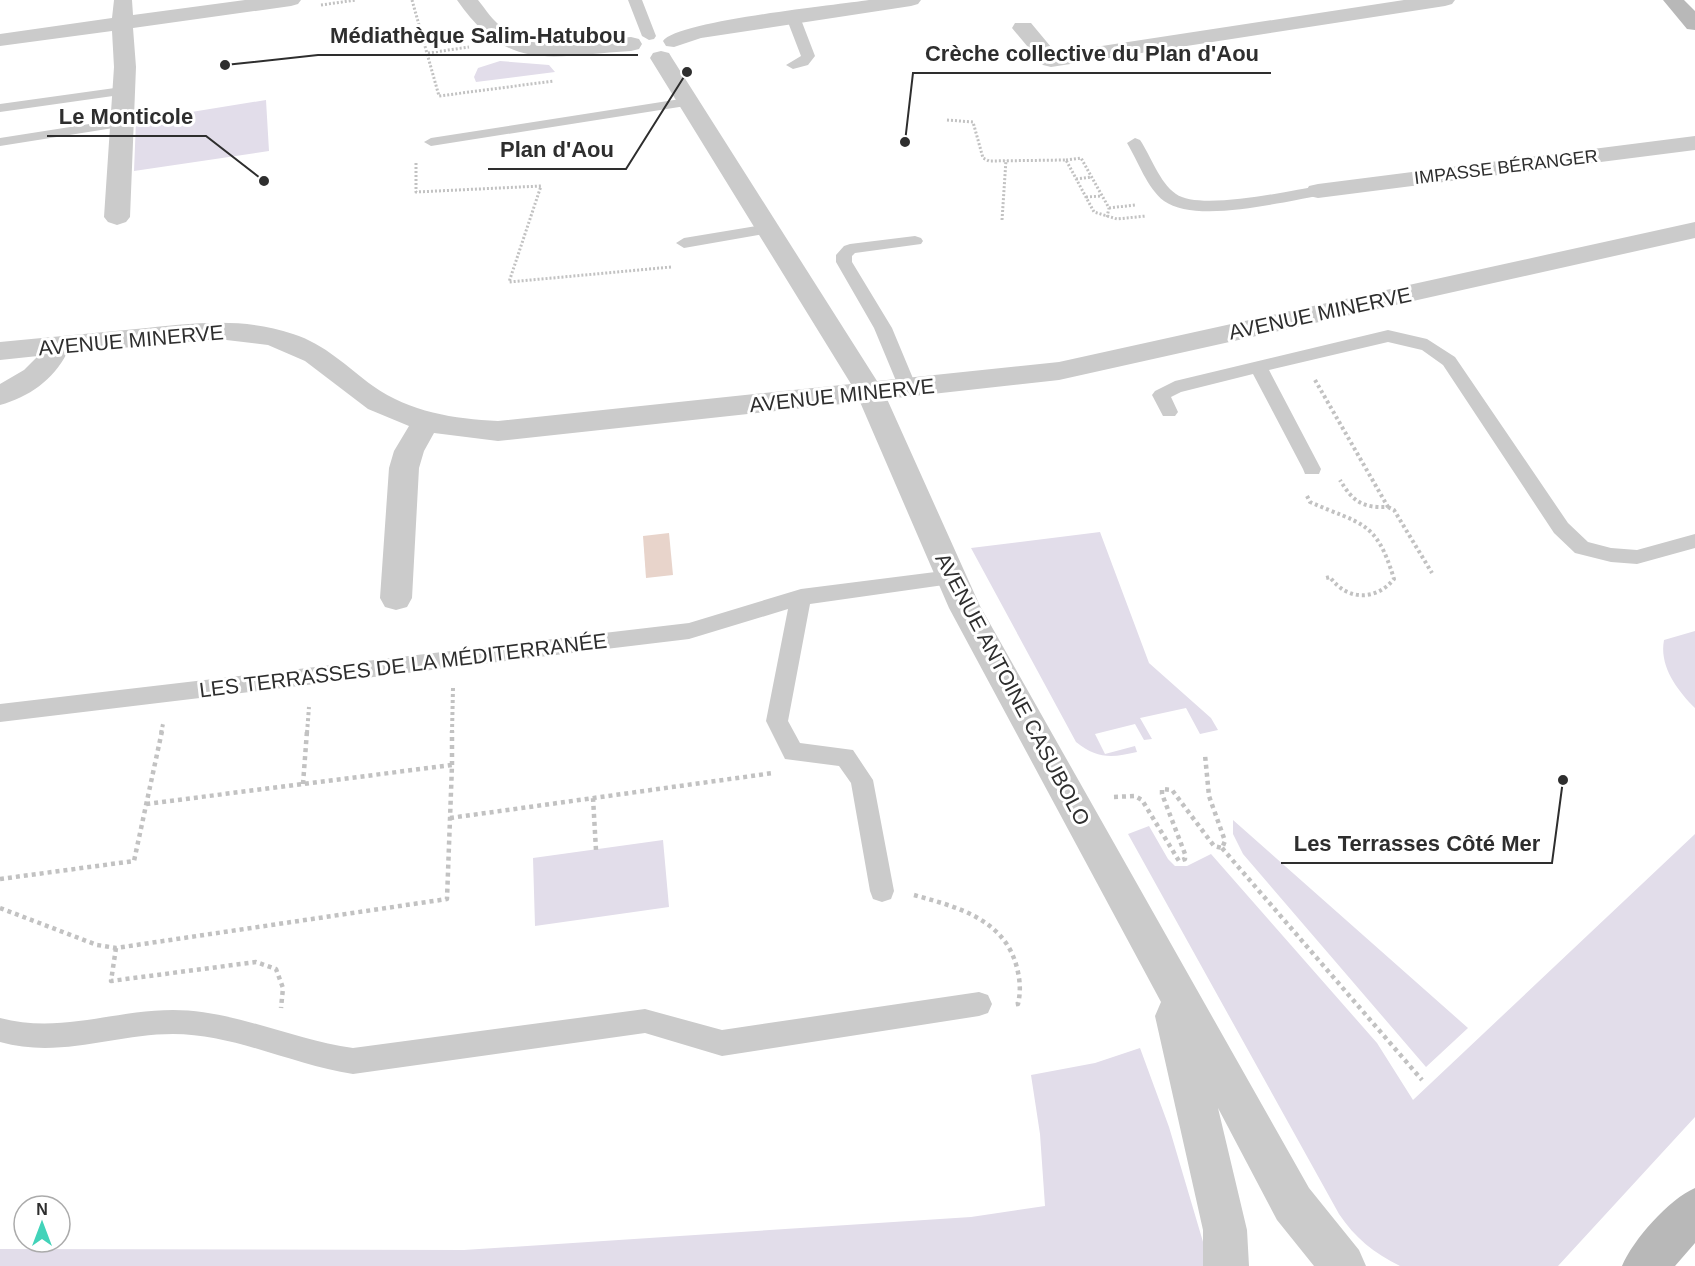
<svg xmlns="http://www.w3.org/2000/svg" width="1695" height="1266" font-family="Arial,sans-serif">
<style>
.green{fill:#e2ddea}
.water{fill:#e8d4cb}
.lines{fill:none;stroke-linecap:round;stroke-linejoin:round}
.path-far2{stroke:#c2c2c2;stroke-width:3;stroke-dasharray:2 2;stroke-linecap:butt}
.path-far1{stroke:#c2c2c2;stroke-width:4;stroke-dasharray:3 3;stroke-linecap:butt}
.path{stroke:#c2c2c2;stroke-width:4.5;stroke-dasharray:4 4;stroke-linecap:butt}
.lane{fill:#cbcbcb;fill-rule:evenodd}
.street{fill:#cbcbcb;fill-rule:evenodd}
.secondary{fill:#b8b8b8;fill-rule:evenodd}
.labels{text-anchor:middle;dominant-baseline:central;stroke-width:6;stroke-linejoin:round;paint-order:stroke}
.far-street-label{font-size:18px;fill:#2e2e2e;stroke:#fff}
.street-label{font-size:21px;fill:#2e2e2e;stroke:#fff}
.leader{fill:none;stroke:#2e2e2e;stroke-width:2}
.callout-dot{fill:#2e2e2e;stroke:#fff;stroke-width:2}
.callout-label{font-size:22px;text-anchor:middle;font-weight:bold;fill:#2e2e2e;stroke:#fff;stroke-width:6;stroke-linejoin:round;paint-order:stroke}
</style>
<rect width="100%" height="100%" fill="#fff"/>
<path class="green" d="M 500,61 L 549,65 L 555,72 L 476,82 L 474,77 L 478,68 Z
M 266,100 L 269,151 L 134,171 L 136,121 Z
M 1100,532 L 1149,663 L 1211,718 L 1218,730 L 1200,734 L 1186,708 L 1140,718 L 1152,739 L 1144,740 L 1135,724 L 1095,734 L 1105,754 L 1135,746 L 1137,752 C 1112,758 1097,759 1076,742 L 971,548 Z
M 1695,631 L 1695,708 C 1677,690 1659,666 1664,640 Z
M 1233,820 L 1468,1028 L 1426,1067 L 1243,854 L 1233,834 Z
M 1149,826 L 1168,859 L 1175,866 L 1187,866 L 1211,854 L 1377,1043 L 1413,1100 L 1695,834 L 1695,1117 L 1558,1266 L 1400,1266 C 1374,1253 1355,1238 1339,1214 L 1128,834 Z
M 663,840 L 669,907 L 535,926 L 533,858 Z
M 1140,1048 L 1169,1127 L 1206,1252 L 1207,1266 L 0,1266 L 0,1249 L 464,1250 L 971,1217 L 1045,1206 L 1040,1134 L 1031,1075 L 1095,1063 Z"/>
<path class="water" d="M 669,533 L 673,575 L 646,578 L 643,536 Z"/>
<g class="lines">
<path class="path-far2" d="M 412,0 L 439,96 L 554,81
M 321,5 L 356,0
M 428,53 L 469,47
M 947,120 L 973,122 L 983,158 L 989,161 L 1066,160 L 1094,212 L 1117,219 L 1146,216
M 1066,160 L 1081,158 L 1109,208 L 1107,217
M 416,163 L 416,192 L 541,186 L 509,282 L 671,267
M 1076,179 L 1091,177
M 1086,197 L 1102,196
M 1109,208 L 1135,205
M 1002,220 L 1006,160"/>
<path class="path-far1" d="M 1315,380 L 1388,507 C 1363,508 1353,502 1340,480
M 1307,496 L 1310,502 C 1361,525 1376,519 1394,579 C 1376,601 1347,601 1330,577 L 1326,578
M 1388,507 L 1394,510 L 1432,573
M 161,733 L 163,724
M 307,733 L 309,707
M 452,733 L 453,688"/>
<path class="path" d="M 452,765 L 452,731
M 303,784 L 307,731
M 1114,797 L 1135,796 L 1142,800 L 1179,861 L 1185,859 L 1185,854 L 1162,794 L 1162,789 L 1172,790 L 1214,846 L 1222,848 L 1225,841 L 1209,796 L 1205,755
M 593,798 L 596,850
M 450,818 L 773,773
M 1222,848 L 1422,1080
M 0,879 L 134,861 L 162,731
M 914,895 C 957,907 1005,919 1017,968 C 1020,980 1021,991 1018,1004 L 1012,1005
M 0,908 L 97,945 L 116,948 L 447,899 L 452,765 L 146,804
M 116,948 L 111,981 L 256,962 L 276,969 L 283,988 L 281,1008"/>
<path class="lane" d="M 628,0 L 642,0 L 656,36 L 654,39 L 649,40 L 642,36 Z
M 793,13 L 800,17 L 815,56 L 808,65 L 793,69 L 786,65 L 801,56 L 786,17 Z
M 122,87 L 129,91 L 127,94 L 0,112 L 0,104 Z
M 687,98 L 692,99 L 694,102 L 692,105 L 431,146 L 424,142 L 431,138 Z
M 121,119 L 126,120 L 128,123 L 126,126 L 0,146 L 0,138 Z
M 1135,138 L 1140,140 C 1151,156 1159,182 1176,194 C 1199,211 1289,191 1318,186 L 1326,191 L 1318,196 C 1281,202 1196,224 1164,201 C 1147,188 1138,161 1127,143 Z
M 769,224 L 777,229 L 775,232 L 684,248 L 676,243 L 684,238 Z
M 915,236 L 921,238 L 923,241 L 921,244 L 855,253 L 852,256 L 852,262 L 892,328 L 917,388 L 908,394 L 899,388 L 874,328 L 836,262 L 836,255 L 844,246 L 850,244 Z
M 1388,330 L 1427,339 L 1455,357 L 1568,523 L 1588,542 L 1611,548 L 1637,550 L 1695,534 L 1695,548 L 1637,564 L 1611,562 L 1575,553 L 1554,533 L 1443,365 L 1422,350 L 1388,342 L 1269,370 L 1321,469 L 1319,474 L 1305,474 L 1303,469 L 1253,374 L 1181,392 L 1171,397 L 1178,412 L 1175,416 L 1163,416 L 1152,395 L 1155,391 L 1175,381 Z
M 951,570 L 958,573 L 961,578 L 958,583 L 810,604 L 788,721 L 800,743 L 853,750 L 873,780 L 894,891 L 891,899 L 882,902 L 873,899 L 870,891 L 851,783 L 839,766 L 785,759 L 766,721 L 788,609 L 689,639 L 0,722 L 0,704 L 689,623 L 801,589 Z
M 979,992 L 988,995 L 992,1004 L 988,1013 L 979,1016 L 722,1056 L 645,1033 L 353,1074 C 292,1065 235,1034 173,1034 C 114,1034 60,1059 0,1042 L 0,1018 C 60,1034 114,1010 173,1010 C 235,1010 292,1040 353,1048 L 645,1009 L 722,1030 Z"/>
<path class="street" d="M 114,0 L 132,0 L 133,15 L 245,0 L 301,0 L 298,4 L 291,6 L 133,28 L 136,67 L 130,217 L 126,222 L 117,225 L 108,222 L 104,217 L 114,67 L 112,31 L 0,46 L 0,34 L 112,18 Z
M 457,0 L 478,0 C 486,10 493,21 503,28 C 538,56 590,40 631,37 L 639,39 L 642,44 L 639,49 L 631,51 C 552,55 509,75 457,0 Z
M 869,0 L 921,0 L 918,4 L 911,6 L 701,38 L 674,47 L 666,46 L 663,41 C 677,21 836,5 869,0 Z
M 1404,0 L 1455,0 L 1452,4 L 1445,6 L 1051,67 L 1043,65 L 1012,28 L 1015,23 L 1031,23 L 1056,53 Z
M 661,51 L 669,53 L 672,58 L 877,381 L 1059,362 L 1695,222 L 1695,238 L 1059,380 L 887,399 L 980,606 L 1309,1188 L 1359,1250 L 1366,1266 L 1314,1266 L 1277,1220 L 1218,1108 L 1247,1230 L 1249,1266 L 1203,1266 L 1203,1230 L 1155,1016 L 1161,1002 L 949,608 L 860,402 L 498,441 L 434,433 L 424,451 L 419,468 L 412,598 L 407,607 L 396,610 L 385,607 L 380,598 L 389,468 L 394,451 L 409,426 L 368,409 L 305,361 L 268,345 L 218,339 L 67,353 C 53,380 29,397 0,405 L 0,384 L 24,370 L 38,356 L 0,360 L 0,342 C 45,338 91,333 136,329 C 190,324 241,316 293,334 C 325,344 347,367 373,386 C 410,412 454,419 498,421 L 851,384 L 650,58 L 653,53 Z
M 1695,136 L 1695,150 L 1318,198 L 1309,196 L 1306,191 L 1309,186 L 1318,184 Z"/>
<path class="secondary" d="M 1663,0 L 1684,0 L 1695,11 L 1695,30 L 1687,29 Z
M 1695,1188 L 1695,1243 L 1675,1266 L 1622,1266 C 1633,1240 1669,1199 1695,1188 Z"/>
</g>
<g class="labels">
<g class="far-street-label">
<text transform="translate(1506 167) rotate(-7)">IMPASSE BÉRANGER</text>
</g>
<g class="street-label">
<text transform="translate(1320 313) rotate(-12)">AVENUE MINERVE</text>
<text transform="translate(131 340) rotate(-5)">AVENUE MINERVE</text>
<text transform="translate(842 395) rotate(-6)">AVENUE MINERVE</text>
<text transform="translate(403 665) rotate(-7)">LES TERRASSES DE LA MÉDITERRANÉE</text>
<text transform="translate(1013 689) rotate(62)">AVENUE ANTOINE CASUBOLO</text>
</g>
</g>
<path class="leader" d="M225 65L318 55H638M905 142L913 73H1271M264 181L206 136H47M687 72L626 169H488M1563 780L1552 863H1281"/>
<g class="callout-dot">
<circle cx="225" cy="65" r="6"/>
<circle cx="905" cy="142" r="6"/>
<circle cx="264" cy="181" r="6"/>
<circle cx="687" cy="72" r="6"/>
<circle cx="1563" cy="780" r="6"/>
</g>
<g class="callout-label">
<text x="478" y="43">Médiathèque Salim-Hatubou</text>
<text x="1092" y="61">Crèche collective du Plan d'Aou</text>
<text x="126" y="124">Le Monticole</text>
<text x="557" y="157">Plan d'Aou</text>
<text x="1417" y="851">Les Terrasses Côté Mer</text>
</g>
<g transform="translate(42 1224)"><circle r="28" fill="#ffffff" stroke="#ababab" stroke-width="1.5"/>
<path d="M0-4.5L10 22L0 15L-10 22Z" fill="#42d3b9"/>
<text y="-9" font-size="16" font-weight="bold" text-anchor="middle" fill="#2e2e2e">N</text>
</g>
</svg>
